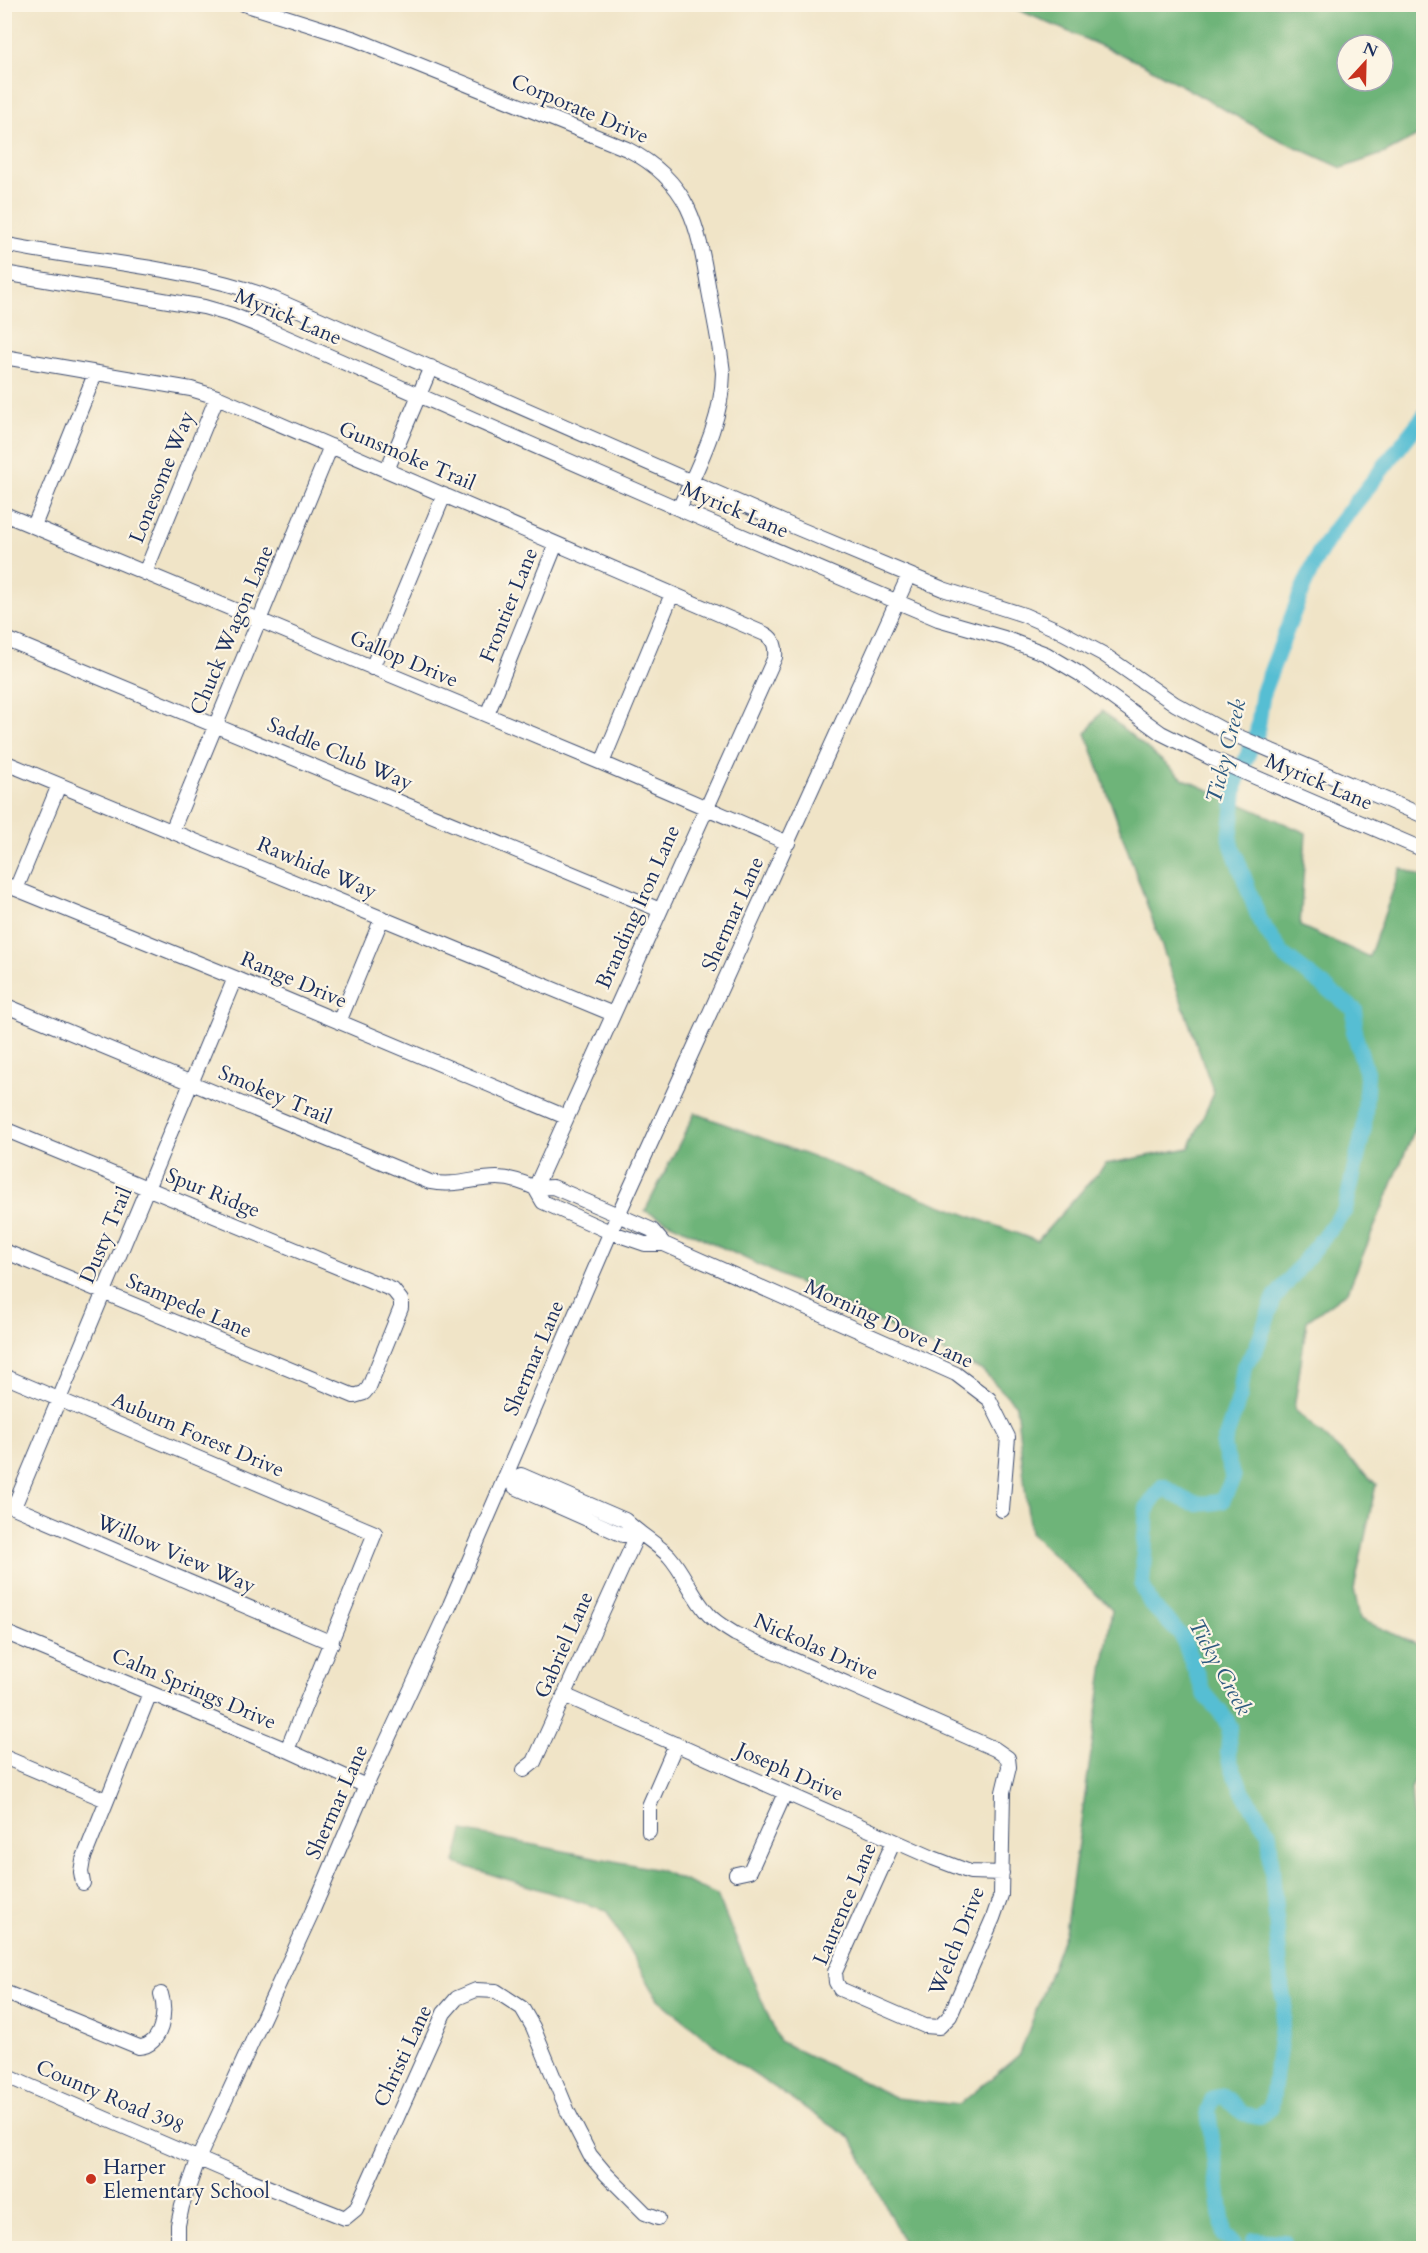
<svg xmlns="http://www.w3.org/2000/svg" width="1428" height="2253" font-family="Cardo,serif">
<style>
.forest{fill:#6eb479;stroke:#44726c;stroke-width:1.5;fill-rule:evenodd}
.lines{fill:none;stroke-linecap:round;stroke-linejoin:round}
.river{stroke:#56bed3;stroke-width:16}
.minor-casing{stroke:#3b4a6e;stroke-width:16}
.minor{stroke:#fff;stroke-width:14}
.poi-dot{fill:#c8321e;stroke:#fcf5e5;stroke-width:2}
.labels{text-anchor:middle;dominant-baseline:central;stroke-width:4.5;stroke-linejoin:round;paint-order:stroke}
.street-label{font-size:21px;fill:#1b2f5e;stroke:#fcf5e5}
.poi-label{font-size:21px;fill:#1b2f5e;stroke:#fcf5e5;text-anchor:start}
.water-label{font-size:22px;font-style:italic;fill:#2d5a81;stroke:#fcf5e5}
</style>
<rect width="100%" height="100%" fill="#fcf5e5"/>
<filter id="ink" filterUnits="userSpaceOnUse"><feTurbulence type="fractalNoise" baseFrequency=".0167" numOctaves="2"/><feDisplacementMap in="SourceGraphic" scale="12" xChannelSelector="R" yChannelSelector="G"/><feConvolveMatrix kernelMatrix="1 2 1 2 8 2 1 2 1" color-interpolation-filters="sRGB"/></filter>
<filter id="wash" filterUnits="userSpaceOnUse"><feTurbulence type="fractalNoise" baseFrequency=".008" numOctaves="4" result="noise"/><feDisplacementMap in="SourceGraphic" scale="24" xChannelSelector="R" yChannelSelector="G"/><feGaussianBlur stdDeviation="1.35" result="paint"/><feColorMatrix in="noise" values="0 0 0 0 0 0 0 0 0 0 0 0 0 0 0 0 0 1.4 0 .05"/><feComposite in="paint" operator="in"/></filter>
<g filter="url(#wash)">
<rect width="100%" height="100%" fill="#f0e4c7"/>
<path class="forest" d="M 1007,5 L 1423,5 L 1423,133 L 1385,153 L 1342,168 L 1272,136 L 1143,64 ZM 1347,45 L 1383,45 L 1383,81 L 1347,81 Z
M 1102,711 L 1184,779 L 1306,833 L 1300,926 L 1369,957 L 1401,868 L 1423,877 L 1423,1109 L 1348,1291 L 1307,1321 L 1294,1409 L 1376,1484 L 1354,1589 L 1360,1619 L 1423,1647 L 1423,1763 L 1411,1789 L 1424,1922 L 1424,2237 L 1419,2248 L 911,2248 L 905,2245 L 852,2139 L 737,2063 L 658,1999 L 606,1910 L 455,1863 L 463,1831 L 659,1870 L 717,1895 L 779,2041 L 896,2098 L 959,2105 L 1020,2054 L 1065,1932 L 1112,1609 L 1030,1533 L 1016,1405 L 983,1371 L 645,1211 L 695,1113 L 1037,1241 L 1106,1164 L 1189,1148 L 1214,1093 L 1086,733 Z"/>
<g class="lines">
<path class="river" d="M 1235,2248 L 1233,2241 L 1224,2235 L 1208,2110 L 1213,2098 L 1224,2096 L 1243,2114 L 1259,2117 L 1271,2108 L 1285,2004 L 1282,1992 L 1269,1833 L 1243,1792 L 1230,1762 L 1228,1753 L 1230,1728 L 1226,1719 L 1204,1693 L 1182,1636 L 1151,1604 L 1142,1585 L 1147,1508 L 1163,1486 C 1187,1503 1193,1507 1222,1501 L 1233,1478 L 1223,1446 L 1240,1396 L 1244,1366 L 1256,1349 L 1274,1299 L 1345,1210 L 1364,1128 L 1367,1075 L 1354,1032 L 1355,1010 L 1282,954 L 1260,921 L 1230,840 L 1236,782 L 1257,733 L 1263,692 L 1301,593 L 1318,555 L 1335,529 L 1424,416
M 1254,2248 L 1254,2240 L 1284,2242 L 1283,2248"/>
</g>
</g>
<g filter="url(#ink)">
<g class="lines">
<defs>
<path id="minor" d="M 244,4 L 355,39 L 627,149 C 691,182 698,226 709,291 C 714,318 720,345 723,373 C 722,423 698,465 679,509
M 4,244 C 94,263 188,266 274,299 L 790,525 L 943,589 L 1024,615 L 1058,630 L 1103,654 L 1175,704 L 1223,730 L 1424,816
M 4,273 L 204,307 L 232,315 L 265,328 L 679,509 L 938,619 L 1004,638 L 1046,654 L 1080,674 L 1161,733 L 1211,758 L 1424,850
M 4,357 L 191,389 L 217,397 L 765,634 C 774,639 776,646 775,657 L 535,1188 C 523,1182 511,1178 497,1178 C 474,1178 454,1187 430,1182 L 4,1005
M 387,470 L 431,367
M 4,514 L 602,763 L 788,843
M 34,526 L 95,374
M 145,573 L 217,397
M 4,638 L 660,910
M 372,668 L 444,495
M 487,715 L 556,544
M 4,762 L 613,1014
M 602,763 L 672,594
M 172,831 L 331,446
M 4,884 L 235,978 L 566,1117
M 16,889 L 59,785
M 339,1022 L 382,918
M 4,1129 L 393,1290 L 401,1300 L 401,1308 L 369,1387 L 364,1393 L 354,1396 L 4,1251
M 664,1244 L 652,1230 L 618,1215 L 553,1187 L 535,1188 L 543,1202 L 610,1232 L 645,1244 L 664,1244 L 956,1374 L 989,1399 L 1008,1437 L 1002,1510
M 4,1376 L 375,1533 L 287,1750
M 507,1475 L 513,1479 L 521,1475 L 625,1520 C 639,1534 656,1543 669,1556 C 685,1574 692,1597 709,1615 C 716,1623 726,1628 735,1634 L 995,1749 L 1008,1758 L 1009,1767 L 1003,1792 L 1001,1895 L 993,1918 L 950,2016 L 939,2027 L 925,2026 L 840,1989 L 836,1982 L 835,1972 L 894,1841
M 513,1479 L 515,1487 L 623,1535 L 638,1533
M 4,1503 L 332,1643
M 14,1507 L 235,978
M 4,1632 L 287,1750 L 366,1786
M 564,1695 L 933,1858 L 970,1872 L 1002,1873
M 4,1757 L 106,1800
M 524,1770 L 534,1762 L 638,1533
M 649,1832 L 649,1806 L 676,1744
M 736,1874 L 750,1871 L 785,1793
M 83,1883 L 81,1872 L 83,1860 L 150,1693
M 4,1992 L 139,2047 C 162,2046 167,2012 161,1994
M 4,2075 L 227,2171 L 345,2218 L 356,2209 L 444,2013 L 457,1998 L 476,1990 L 496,1991 L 522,2008 L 533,2027 L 568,2112 L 590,2155 L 606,2174 L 645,2213 L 658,2218
M 178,2248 L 178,2225 L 182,2206 L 199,2157 L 312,1912 L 366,1786 L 450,1605 L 618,1215 L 909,575"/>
</defs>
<use href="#minor" class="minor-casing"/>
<use href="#minor" class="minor"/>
</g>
</g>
<circle class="poi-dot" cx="91" cy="2179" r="6"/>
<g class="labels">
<g class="street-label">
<text transform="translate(580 109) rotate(23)">Corporate Drive</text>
<text transform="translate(288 317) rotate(23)">Myrick Lane</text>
<text transform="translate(407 456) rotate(23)">Gunsmoke Trail</text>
<text transform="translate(162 477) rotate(-68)">Lonesome Way</text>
<text transform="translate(735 510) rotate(23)">Myrick Lane</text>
<text transform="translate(509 605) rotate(-68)">Frontier Lane</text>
<text transform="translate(232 630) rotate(-67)">Chuck Wagon Lane</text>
<text transform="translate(404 659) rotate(23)">Gallop Drive</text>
<text transform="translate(340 754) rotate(23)">Saddle Club Way</text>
<text transform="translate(1319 782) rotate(23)">Myrick Lane</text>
<text transform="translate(317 868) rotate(23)">Rawhide Way</text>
<text transform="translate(638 907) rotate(-66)">Branding Iron Lane</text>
<text transform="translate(733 914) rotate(-66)">Shermar Lane</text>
<text transform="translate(294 980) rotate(23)">Range Drive</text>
<text transform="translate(275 1095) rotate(23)">Smokey Trail</text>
<text transform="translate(213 1193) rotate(22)">Spur Ridge</text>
<text transform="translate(106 1235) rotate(-67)">Dusty Trail</text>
<text transform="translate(189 1306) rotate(23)">Stampede Lane</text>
<text transform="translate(889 1324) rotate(25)">Morning Dove Lane</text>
<text transform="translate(534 1358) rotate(-67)">Shermar Lane</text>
<text transform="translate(198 1435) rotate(23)">Auburn Forest Drive</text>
<text transform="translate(176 1554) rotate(23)">Willow View Way</text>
<text transform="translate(564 1645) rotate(-66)">Gabriel Lane</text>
<text transform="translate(816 1647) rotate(24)">Nickolas Drive</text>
<text transform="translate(194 1689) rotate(23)">Calm Springs Drive</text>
<text transform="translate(790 1772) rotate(24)">Joseph Drive</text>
<text transform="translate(337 1802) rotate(-66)">Shermar Lane</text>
<text transform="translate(845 1904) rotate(-67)">Laurence Lane</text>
<text transform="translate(957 1941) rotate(-68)">Welch Drive</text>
<text transform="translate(403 2056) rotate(-65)">Christi Lane</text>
<text transform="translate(110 2097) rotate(23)">County Road 398</text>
</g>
<g class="poi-label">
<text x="103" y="2167">Harper<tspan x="103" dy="24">Elementary School</tspan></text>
</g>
<g class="water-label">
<text transform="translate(1226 751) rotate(-76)">Ticky Creek</text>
<text transform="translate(1220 1667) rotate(61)">Ticky Creek</text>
</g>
</g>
<rect width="1428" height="2253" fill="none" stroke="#fcf5e5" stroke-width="24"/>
<g transform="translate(1365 63) rotate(22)"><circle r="28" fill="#fcf5e5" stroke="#a2a6af" stroke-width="1.5"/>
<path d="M0-4.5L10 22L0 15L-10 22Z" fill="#c8321e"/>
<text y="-9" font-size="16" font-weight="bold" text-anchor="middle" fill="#1b2f5e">N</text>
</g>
</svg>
